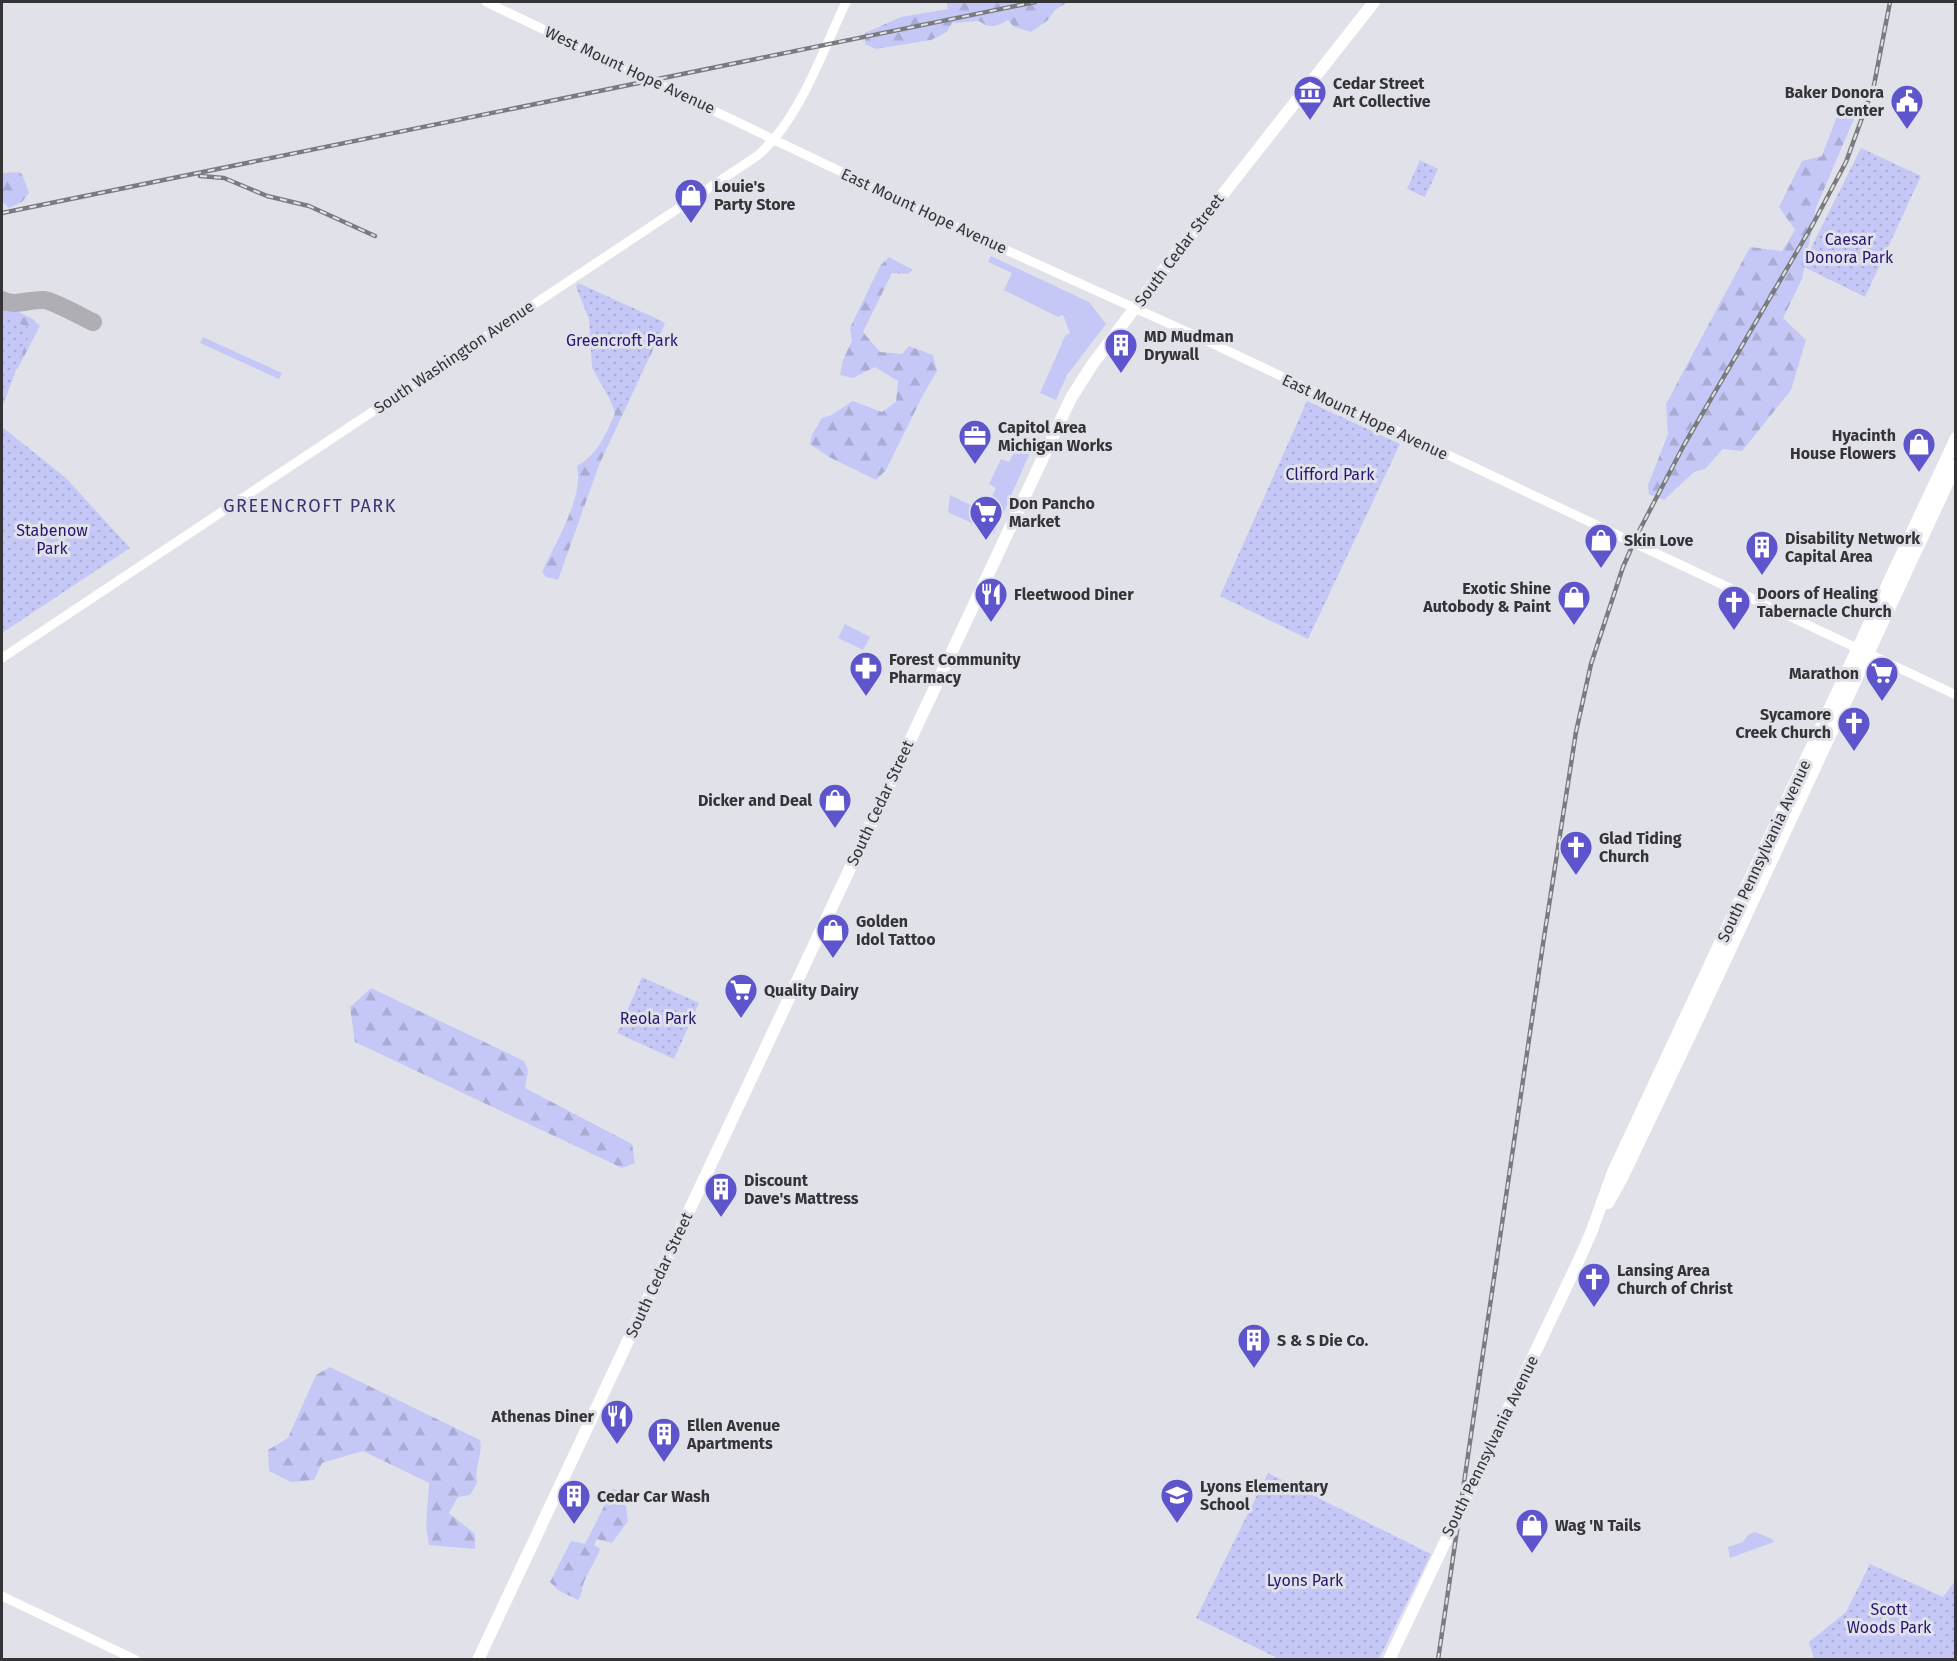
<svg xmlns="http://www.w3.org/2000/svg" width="1957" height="1661" font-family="'Fira Sans',sans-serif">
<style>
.green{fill:#c5c8f7}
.forest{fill:url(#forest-firs)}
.park{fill:url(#park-dots)}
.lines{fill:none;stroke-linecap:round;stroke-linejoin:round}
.taxiway{stroke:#aeaeb4;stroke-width:18}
.minor{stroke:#fff;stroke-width:9}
.major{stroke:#fff;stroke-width:12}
.rail-casing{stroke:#7a7b7f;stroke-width:4.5}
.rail{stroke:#e1e2e9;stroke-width:2;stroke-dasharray:7;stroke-linecap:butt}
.labels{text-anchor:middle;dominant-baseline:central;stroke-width:6;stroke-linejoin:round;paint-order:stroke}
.street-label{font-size:16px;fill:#343437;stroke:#e1e2e9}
.poi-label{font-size:16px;font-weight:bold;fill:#343437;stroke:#e1e2e9;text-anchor:start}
.park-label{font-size:16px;fill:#281572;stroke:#e1e2e9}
.neighbourhood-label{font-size:18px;letter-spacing:1.5px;fill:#383671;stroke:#e1e2e9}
</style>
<defs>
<pattern id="forest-firs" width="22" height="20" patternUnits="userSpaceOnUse" patternTransform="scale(1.5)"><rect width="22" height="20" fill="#c5c8f7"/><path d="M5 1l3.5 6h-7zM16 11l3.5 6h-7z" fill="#aaacd4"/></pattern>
<pattern id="park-dots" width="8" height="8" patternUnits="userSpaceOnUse" patternTransform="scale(1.5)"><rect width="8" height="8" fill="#c5c8f7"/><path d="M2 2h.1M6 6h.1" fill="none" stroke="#aaacd4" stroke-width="1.8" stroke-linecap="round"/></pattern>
</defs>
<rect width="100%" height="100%" fill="#e1e2e9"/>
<path class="green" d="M 991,256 L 1089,302 L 1106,324 L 1067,375 L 1056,400 L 1040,393 L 1065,336 L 1070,333 L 1063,315 L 1058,317 L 1004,290 L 1012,273 L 988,262 Z
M 203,337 L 282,373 L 279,379 L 200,343 Z
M 1020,440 L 1033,446 L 994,534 L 948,512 L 950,495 L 985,512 L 996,488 L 989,484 L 1001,459 L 1009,462 Z
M 845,624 L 870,637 L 863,650 L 838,638 Z
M 1755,1532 L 1772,1539 L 1774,1542 L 1730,1558 L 1728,1547 L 1743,1542 L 1749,1534 Z"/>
<path class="forest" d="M 946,2 L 1066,2 L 1066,3 L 1055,10 L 1048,20 L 1031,32 L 1014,27 L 1008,20 C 997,27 990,29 979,21 L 952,23 L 947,32 L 931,40 L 876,49 L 865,44 L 865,33 L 901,17 L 948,9 Z
M 1850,107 L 1856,114 L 1816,208 L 1802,279 L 1783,318 L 1806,340 L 1791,390 L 1742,451 L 1723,449 L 1705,469 L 1694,472 L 1664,500 L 1649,494 L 1648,485 L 1668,434 L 1666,404 L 1750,247 L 1782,251 L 1795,230 L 1779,207 L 1802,161 L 1822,156 L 1837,116 Z
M 19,172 L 22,174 L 29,193 L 22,202 L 9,208 L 2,201 L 2,173 Z
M 889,257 L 913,270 L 908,274 L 892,273 L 863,332 L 880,352 L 902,354 L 909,346 L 933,355 L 937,371 L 923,395 L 886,470 L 876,480 L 829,457 L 810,444 L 812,435 L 822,418 L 831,415 L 853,401 L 882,412 L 896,402 L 898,381 L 875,367 L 853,378 L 840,375 L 843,360 L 852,341 L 850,328 L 880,266 Z
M 588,288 L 665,324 L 599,465 L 558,580 L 546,577 L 542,572 C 555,543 584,498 577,466 C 598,454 606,434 615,413 L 607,392 L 593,329 Z
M 2,304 L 33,319 L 40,326 L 18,368 L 9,375 L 2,370 Z
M 371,988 L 524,1061 L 528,1070 L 525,1088 L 632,1144 L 635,1163 L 622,1168 L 355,1042 L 350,1007 Z
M 330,1367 L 480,1440 C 483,1457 474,1464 477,1483 L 470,1495 L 458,1497 L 449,1513 L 475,1534 L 475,1549 L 429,1545 L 426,1526 L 429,1483 L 363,1451 L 322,1463 L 314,1480 L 291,1482 L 269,1471 L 268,1450 L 288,1438 L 316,1375 Z
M 613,1489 L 624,1493 L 628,1521 L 612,1543 L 597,1539 L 594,1545 L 600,1549 C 596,1561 589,1570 584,1582 C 581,1589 583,1594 578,1600 L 558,1590 L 550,1582 L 571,1541 L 585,1544 Z"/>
<path class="park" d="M 1861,148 L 1921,176 L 1865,297 L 1802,266 Z
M 1420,160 L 1438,169 L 1425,197 L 1407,189 Z
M 578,283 L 664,322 L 624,409 L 612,403 L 592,368 L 589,319 L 576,287 Z
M 2,315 L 31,329 L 2,408 Z
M 1307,401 L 1400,444 L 1308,639 L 1220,596 Z
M 2,427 L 65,477 L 130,548 L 2,633 Z
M 642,977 L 699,1003 L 674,1059 L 617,1033 Z
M 1268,1473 L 1431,1554 L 1379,1659 L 1279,1659 L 1196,1618 Z
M 1870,1564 L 1943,1597 L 1955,1581 L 1955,1659 L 1814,1659 L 1809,1642 L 1846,1612 Z"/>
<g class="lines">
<path class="taxiway" d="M 2,300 C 16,307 29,299 44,300 C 54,301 82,317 93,322"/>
<path class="minor" d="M 486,2 L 984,240 L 1192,334 L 1956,695
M 2,658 L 757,156 C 799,121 823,50 846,2
M 2,1596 L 136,1660"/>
<path class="major" d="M 1608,1203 L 1623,1176 L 1696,1023 L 1956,465
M 478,1660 L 1071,398 L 1092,365 L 1161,273 L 1374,2
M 1389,1660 L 1578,1262 L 1591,1233 L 1613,1172 L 1956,438"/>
<defs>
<path id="rail" d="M 200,176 L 224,178 L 267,196 L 309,206 L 375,236
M 2,213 L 1035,2
M 1438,1660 L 1543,944 L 1576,732 L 1591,664 L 1623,567 L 1638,533 L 1684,445 L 1813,224 L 1846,162 L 1874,85 L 1890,2"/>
</defs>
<use href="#rail" class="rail-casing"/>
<use href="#rail" class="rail"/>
</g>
<defs>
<symbol id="museum-pin" viewBox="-11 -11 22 30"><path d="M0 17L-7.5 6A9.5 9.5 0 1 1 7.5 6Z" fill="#5e54cc" stroke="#e1e2e9"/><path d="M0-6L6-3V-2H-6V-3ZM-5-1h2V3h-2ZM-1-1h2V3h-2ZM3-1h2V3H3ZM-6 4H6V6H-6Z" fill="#fff"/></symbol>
<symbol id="civic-pin" viewBox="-11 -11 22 30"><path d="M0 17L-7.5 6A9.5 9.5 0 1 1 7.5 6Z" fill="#5e54cc" stroke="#e1e2e9"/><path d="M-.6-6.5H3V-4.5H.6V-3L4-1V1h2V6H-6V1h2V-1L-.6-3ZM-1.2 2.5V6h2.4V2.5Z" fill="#fff"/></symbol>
<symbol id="shop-pin" viewBox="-11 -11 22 30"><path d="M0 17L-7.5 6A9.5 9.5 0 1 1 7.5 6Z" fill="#5e54cc" stroke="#e1e2e9"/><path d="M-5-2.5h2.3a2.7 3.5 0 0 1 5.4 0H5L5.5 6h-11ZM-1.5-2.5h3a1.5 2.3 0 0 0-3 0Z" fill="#fff"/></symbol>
<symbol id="building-pin" viewBox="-11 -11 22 30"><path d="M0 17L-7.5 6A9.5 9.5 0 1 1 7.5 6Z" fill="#5e54cc" stroke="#e1e2e9"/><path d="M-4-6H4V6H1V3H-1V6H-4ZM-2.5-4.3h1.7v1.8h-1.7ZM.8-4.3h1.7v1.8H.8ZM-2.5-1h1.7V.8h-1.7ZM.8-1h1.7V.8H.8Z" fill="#fff"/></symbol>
<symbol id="office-pin" viewBox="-11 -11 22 30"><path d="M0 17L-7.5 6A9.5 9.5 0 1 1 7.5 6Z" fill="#5e54cc" stroke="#e1e2e9"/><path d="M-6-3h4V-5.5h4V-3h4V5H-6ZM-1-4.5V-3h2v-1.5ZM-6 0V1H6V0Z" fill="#fff"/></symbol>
<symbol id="supermarket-pin" viewBox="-11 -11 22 30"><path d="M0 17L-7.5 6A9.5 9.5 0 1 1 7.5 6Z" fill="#5e54cc" stroke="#e1e2e9"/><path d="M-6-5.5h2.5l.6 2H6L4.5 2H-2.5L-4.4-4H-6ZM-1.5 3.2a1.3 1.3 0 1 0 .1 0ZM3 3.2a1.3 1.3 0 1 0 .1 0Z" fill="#fff"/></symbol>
<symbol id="restaurant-pin" viewBox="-11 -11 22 30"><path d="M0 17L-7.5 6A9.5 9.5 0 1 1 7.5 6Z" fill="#5e54cc" stroke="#e1e2e9"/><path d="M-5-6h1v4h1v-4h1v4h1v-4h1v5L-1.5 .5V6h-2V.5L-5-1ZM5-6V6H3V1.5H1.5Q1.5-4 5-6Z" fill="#fff"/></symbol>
<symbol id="church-pin" viewBox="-11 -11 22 30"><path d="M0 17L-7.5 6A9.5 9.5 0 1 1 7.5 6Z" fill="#5e54cc" stroke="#e1e2e9"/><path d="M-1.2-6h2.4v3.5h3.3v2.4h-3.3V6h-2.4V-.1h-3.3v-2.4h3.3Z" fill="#fff"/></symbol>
<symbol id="pharmacy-pin" viewBox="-11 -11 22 30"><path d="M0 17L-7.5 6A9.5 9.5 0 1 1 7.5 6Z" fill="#5e54cc" stroke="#e1e2e9"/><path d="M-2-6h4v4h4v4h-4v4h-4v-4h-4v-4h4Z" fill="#fff"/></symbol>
<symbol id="school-pin" viewBox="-11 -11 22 30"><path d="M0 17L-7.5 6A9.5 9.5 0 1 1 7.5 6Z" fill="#5e54cc" stroke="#e1e2e9"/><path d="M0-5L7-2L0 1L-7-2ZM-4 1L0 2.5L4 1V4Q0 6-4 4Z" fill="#fff"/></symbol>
</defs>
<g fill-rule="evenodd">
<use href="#museum-pin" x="1291" y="73" width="38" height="52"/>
<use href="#civic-pin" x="1888" y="82" width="38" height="52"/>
<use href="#shop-pin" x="672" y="176" width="38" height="52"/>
<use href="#building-pin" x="1102" y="326" width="38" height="52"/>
<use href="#office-pin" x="956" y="417" width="38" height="52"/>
<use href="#shop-pin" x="1900" y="425" width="38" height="52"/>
<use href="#supermarket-pin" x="967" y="493" width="38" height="52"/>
<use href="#shop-pin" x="1582" y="521" width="38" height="52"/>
<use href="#building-pin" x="1743" y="528" width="38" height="52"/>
<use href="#restaurant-pin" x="972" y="575" width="38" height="52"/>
<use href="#shop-pin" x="1555" y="578" width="38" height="52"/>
<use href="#church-pin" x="1715" y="583" width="38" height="52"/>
<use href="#pharmacy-pin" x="847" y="649" width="38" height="52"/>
<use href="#supermarket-pin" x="1863" y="654" width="38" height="52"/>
<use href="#church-pin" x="1835" y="704" width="38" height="52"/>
<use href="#shop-pin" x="816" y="781" width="38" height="52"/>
<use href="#church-pin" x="1557" y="828" width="38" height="52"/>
<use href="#shop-pin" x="814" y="911" width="38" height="52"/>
<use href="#supermarket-pin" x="722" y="971" width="38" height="52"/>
<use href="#building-pin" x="702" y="1170" width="38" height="52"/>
<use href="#church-pin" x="1575" y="1260" width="38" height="52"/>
<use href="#building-pin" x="1235" y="1321" width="38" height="52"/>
<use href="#restaurant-pin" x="598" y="1397" width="38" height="52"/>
<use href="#building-pin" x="645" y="1415" width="38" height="52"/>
<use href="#school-pin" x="1158" y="1476" width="38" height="52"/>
<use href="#building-pin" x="555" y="1477" width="38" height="52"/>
<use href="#shop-pin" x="1513" y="1506" width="38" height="52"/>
</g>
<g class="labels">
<g class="street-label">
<text transform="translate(630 70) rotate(25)">West Mount Hope Avenue</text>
<text transform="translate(924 211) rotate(25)">East Mount Hope Avenue</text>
<text transform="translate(1179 250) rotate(-53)">South Cedar Street</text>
<text transform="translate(454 357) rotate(-34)">South Washington Avenue</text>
<text transform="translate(1365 417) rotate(25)">East Mount Hope Avenue</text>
<text transform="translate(880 803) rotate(-65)">South Cedar Street</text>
<text transform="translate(1764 851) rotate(-65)">South Pennsylvania Avenue</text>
<text transform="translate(659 1275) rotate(-65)">South Cedar Street</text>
<text transform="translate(1490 1446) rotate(-64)">South Pennsylvania Avenue</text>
</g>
<g class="poi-label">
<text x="1333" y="83">Cedar Street<tspan x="1333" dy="18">Art Collective</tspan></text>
<text x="1884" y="92" text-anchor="end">Baker Donora<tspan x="1884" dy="18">Center</tspan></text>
<text x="714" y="186">Louie's<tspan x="714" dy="18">Party Store</tspan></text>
<text x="1144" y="336">MD Mudman<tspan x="1144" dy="18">Drywall</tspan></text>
<text x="998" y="427">Capitol Area<tspan x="998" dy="18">Michigan Works</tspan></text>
<text x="1896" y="435" text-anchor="end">Hyacinth<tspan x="1896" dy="18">House Flowers</tspan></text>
<text x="1009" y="503">Don Pancho<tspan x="1009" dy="18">Market</tspan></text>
<text x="1785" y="538">Disability Network<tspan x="1785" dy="18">Capital Area</tspan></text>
<text x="1624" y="540">Skin Love</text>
<text x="1551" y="588" text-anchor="end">Exotic Shine<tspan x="1551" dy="18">Autobody &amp; Paint</tspan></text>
<text x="1757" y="593">Doors of Healing<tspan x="1757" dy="18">Tabernacle Church</tspan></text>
<text x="1014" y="594">Fleetwood Diner</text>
<text x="889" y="659">Forest Community<tspan x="889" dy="18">Pharmacy</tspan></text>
<text x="1859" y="673" text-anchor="end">Marathon</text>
<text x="1831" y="714" text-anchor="end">Sycamore<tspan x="1831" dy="18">Creek Church</tspan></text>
<text x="812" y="800" text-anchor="end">Dicker and Deal</text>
<text x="1599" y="838">Glad Tiding<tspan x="1599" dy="18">Church</tspan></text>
<text x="856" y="921">Golden<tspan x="856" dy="18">Idol Tattoo</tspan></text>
<text x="764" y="990">Quality Dairy</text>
<text x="744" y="1180">Discount<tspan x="744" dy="18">Dave's Mattress</tspan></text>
<text x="1617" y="1270">Lansing Area<tspan x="1617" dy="18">Church of Christ</tspan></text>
<text x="1277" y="1340">S &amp; S Die Co.</text>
<text x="594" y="1416" text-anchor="end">Athenas Diner</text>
<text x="687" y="1425">Ellen Avenue<tspan x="687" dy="18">Apartments</tspan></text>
<text x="1200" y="1486">Lyons Elementary<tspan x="1200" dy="18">School</tspan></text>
<text x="597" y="1496">Cedar Car Wash</text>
<text x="1555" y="1525">Wag 'N Tails</text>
</g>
<g class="park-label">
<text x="1849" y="239">Caesar<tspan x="1849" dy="18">Donora Park</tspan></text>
<text x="622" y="340">Greencroft Park</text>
<text x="1330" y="474">Clifford Park</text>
<text x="52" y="530">Stabenow<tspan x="52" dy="18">Park</tspan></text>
<text x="658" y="1018">Reola Park</text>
<text x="1305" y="1580">Lyons Park</text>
<text x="1889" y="1609">Scott<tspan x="1889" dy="18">Woods Park</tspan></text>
</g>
<g class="neighbourhood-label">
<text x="310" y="506">GREENCROFT PARK</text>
</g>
</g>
<rect width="1957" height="1661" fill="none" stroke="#343437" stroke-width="6"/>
</svg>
